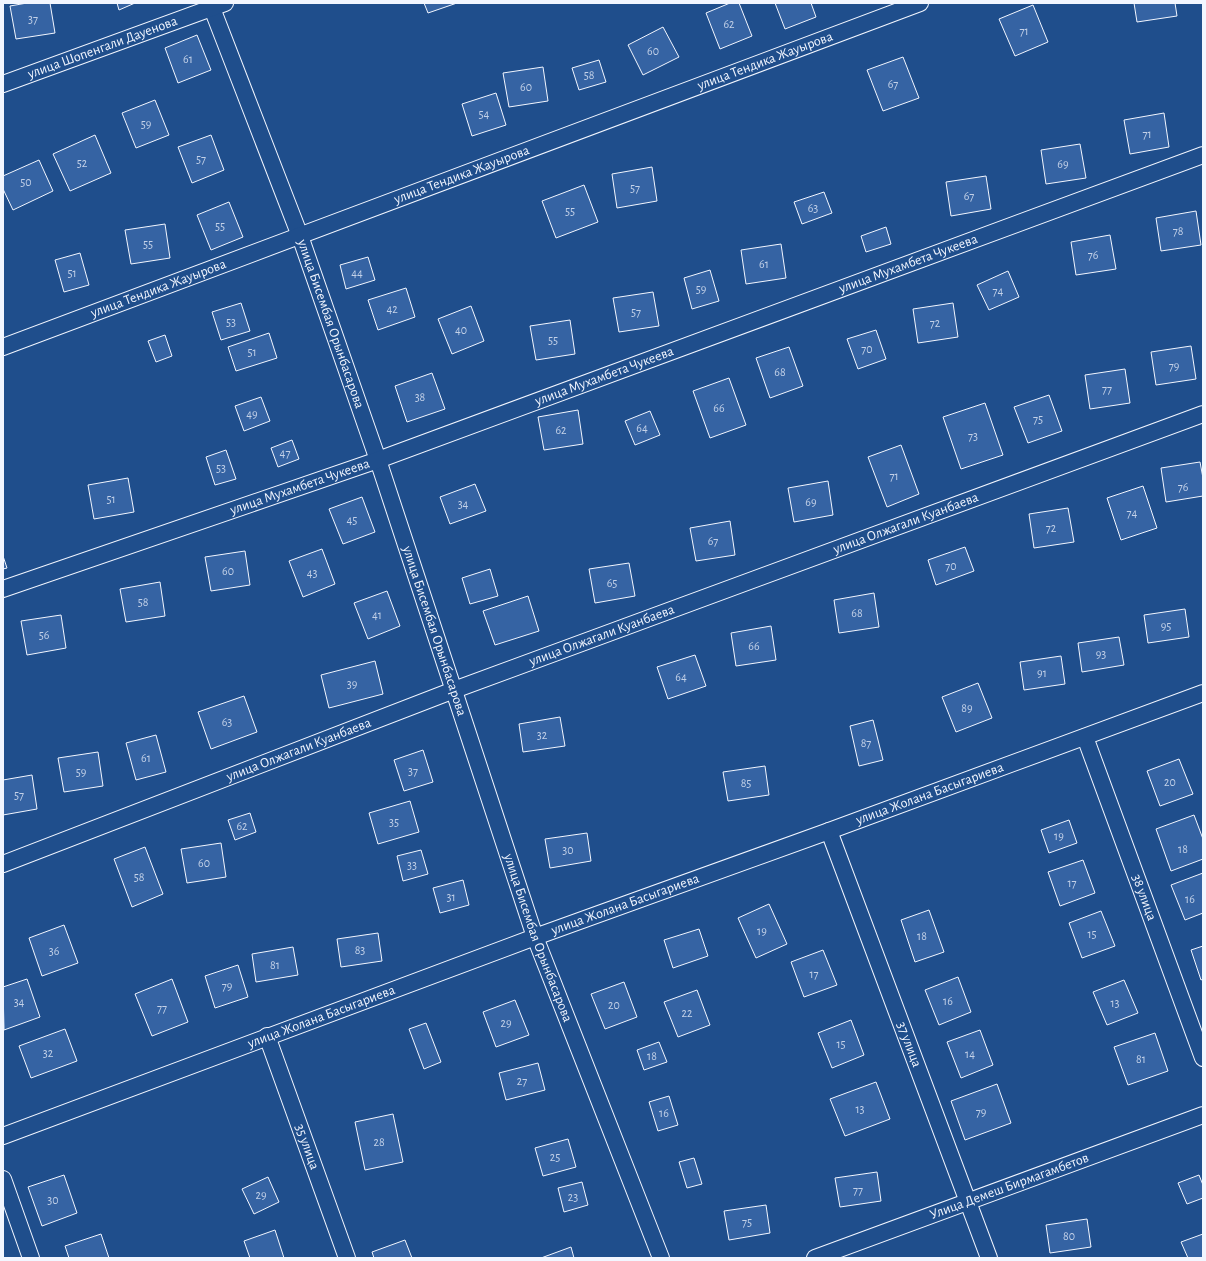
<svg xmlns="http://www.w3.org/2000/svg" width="1206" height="1261" font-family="'Alegreya Sans',sans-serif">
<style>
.building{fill:#3563a3;stroke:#f2f6ff}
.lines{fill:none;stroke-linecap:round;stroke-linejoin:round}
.minor-casing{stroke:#f2f6ff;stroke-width:18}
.minor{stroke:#1f4e8c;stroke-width:16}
.labels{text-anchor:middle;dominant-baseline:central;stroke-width:3;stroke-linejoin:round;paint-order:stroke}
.number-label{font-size:12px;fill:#c3d1e8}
.street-label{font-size:14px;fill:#f2f6ff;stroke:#1f4e8c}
</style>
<rect width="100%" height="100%" fill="#1f4e8c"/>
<path class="building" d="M 27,3 L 50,3 L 55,33 L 16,39 L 10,6 Z
M 117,3 L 135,3 L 119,10 Z
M 424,3 L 457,3 L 428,13 Z
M 730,3 L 739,3 L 752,36 L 720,49 L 706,13 Z
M 775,3 L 811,3 L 816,17 L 785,29 Z
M 1134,3 L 1175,3 L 1177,16 L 1137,22 Z
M 1033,5 L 1048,42 L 1015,56 L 999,19 Z
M 663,27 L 679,57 L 643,75 L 628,45 Z
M 197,35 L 211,70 L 178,83 L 165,48 Z
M 903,57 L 919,98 L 883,111 L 867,70 Z
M 599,60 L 606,82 L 579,90 L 572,68 Z
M 543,67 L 548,101 L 509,107 L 503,73 Z
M 496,93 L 506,125 L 472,136 L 462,104 Z
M 155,100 L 169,135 L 136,148 L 122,113 Z
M 1164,113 L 1169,147 L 1130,154 L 1124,120 Z
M 95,135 L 111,173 L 70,191 L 53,154 Z
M 211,135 L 224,170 L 192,183 L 178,147 Z
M 1080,144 L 1086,178 L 1046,184 L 1041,150 Z
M 39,160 L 53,191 L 13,210 L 3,189 L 3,176 Z
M 652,167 L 657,201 L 617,208 L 612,174 Z
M 986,176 L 991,209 L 951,216 L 946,182 Z
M 584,185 L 598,222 L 556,238 L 542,201 Z
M 824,192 L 832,213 L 802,224 L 794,202 Z
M 229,202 L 243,237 L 211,250 L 197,215 Z
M 1196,211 L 1201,245 L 1161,251 L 1156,218 Z
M 165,224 L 170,258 L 131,264 L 125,230 Z
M 886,227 L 891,244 L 866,252 L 861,236 Z
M 1110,235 L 1116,269 L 1076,275 L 1071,242 Z
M 781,244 L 786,278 L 746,284 L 741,250 Z
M 80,253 L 89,285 L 64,292 L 55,260 Z
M 368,257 L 375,280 L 346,289 L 340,265 Z
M 710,270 L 719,301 L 692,309 L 684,278 Z
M 1008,271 L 1019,297 L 989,310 L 977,285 Z
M 406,288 L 415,317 L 378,330 L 368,300 Z
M 653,292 L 659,326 L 619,332 L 613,298 Z
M 241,303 L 250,331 L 221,340 L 212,312 Z
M 953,303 L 958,337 L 918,343 L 913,309 Z
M 471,306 L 484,341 L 452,354 L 438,319 Z
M 570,320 L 575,354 L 536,360 L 530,326 Z
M 876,330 L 886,359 L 858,369 L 847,339 Z
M 269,333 L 277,358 L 236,371 L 228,347 Z
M 165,335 L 172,356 L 156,362 L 148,341 Z
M 1191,346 L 1196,379 L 1156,385 L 1151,352 Z
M 789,347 L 803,386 L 770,398 L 756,358 Z
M 1125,369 L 1130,403 L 1090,409 L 1085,375 Z
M 432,373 L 445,409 L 407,422 L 395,386 Z
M 729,378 L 746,425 L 710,438 L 693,391 Z
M 1049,395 L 1062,431 L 1028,443 L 1014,407 Z
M 261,397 L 270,421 L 244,431 L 235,406 Z
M 985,403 L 1003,455 L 961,469 L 943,417 Z
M 578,410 L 583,444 L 544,450 L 538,417 Z
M 650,411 L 660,435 L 635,445 L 625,421 Z
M 292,440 L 299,459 L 278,467 L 271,448 Z
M 901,445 L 919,494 L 887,507 L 868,457 Z
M 226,450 L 236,479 L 215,485 L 206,457 Z
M 1200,462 L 1203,478 L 1203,496 L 1166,502 L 1161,468 Z
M 128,478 L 134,512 L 94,519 L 88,485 Z
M 828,481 L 833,515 L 794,522 L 788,488 Z
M 475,484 L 486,511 L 450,524 L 440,497 Z
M 1143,486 L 1157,528 L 1121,540 L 1107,498 Z
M 362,497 L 375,532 L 343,544 L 329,509 Z
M 1068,508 L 1074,542 L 1034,548 L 1029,514 Z
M 730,521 L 735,555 L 696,561 L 690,528 Z
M 965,547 L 974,571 L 936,585 L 928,560 Z
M 322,549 L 335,584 L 303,597 L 289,561 Z
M 245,551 L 250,585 L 211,591 L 205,557 Z
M 3,556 L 7,568 L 3,569 Z
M 629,563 L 635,596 L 595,603 L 589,569 Z
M 490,569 L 498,596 L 470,604 L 462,578 Z
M 160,582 L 165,616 L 126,622 L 120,589 Z
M 387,591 L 400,626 L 368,639 L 354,603 Z
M 874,593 L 879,627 L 839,633 L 834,600 Z
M 528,596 L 539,631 L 495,645 L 483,611 Z
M 1185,609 L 1189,637 L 1148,643 L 1144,615 Z
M 61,615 L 66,648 L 27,655 L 21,621 Z
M 771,626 L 776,660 L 736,666 L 731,633 Z
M 1119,637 L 1124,665 L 1082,672 L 1078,643 Z
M 695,655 L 706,686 L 668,699 L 657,667 Z
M 1061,656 L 1065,684 L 1024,690 L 1020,662 Z
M 375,661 L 383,694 L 329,708 L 321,675 Z
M 978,683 L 992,718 L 956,732 L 942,697 Z
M 244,696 L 257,732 L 211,749 L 198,712 Z
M 560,717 L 565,746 L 523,752 L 519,724 Z
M 873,720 L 883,760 L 859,766 L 850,726 Z
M 156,735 L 166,772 L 136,780 L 126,743 Z
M 423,750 L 433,782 L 404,791 L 394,760 Z
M 98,752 L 103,786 L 64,792 L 58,758 Z
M 1179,759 L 1193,794 L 1160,806 L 1147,771 Z
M 765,766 L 769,795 L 728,801 L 723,772 Z
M 32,775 L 37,809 L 3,815 L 3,780 Z
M 410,801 L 419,832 L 378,844 L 369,813 Z
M 250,813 L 256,832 L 235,840 L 228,820 Z
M 1194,815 L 1203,839 L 1203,859 L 1171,871 L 1156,829 Z
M 1069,820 L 1077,843 L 1049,853 L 1041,830 Z
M 587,833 L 591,861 L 550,868 L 545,839 Z
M 221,843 L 226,877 L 187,883 L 181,849 Z
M 145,847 L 163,894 L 132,907 L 114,859 Z
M 421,850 L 428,874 L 403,881 L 397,856 Z
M 1083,860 L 1095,893 L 1060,906 L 1048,872 Z
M 1203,873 L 1203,913 L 1185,920 L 1171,885 Z
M 463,880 L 469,905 L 440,913 L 433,888 Z
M 769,904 L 787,944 L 756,958 L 738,918 Z
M 929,910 L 944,952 L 915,962 L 901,920 Z
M 1101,911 L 1115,946 L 1082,958 L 1069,923 Z
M 64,925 L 78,963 L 42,976 L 29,938 Z
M 699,929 L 708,956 L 673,968 L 664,940 Z
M 378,933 L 382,961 L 341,967 L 337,939 Z
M 1203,946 L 1203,979 L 1201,980 L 1191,950 Z
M 293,947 L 298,975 L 256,982 L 252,954 Z
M 823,950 L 837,985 L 804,997 L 791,962 Z
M 238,965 L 248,997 L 215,1008 L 205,976 Z
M 958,977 L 971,1012 L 939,1025 L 925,990 Z
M 27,979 L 40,1017 L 4,1030 L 3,987 Z
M 172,979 L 188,1022 L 152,1036 L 135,994 Z
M 1124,980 L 1138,1013 L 1107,1025 L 1093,992 Z
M 624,982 L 637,1017 L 605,1029 L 591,994 Z
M 697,990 L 710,1025 L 678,1037 L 664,1002 Z
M 515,1000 L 529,1035 L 496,1047 L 483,1012 Z
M 851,1020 L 864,1055 L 832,1068 L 818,1033 Z
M 426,1023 L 441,1062 L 424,1069 L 409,1029 Z
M 65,1029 L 77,1061 L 31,1078 L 19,1046 Z
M 980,1030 L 993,1065 L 961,1078 L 947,1042 Z
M 1155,1033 L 1168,1071 L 1128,1085 L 1114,1047 Z
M 659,1042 L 667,1062 L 644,1070 L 637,1050 Z
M 538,1063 L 545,1090 L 506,1100 L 499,1073 Z
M 876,1082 L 890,1119 L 845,1136 L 830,1099 Z
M 997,1084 L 1011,1123 L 965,1140 L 951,1101 Z
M 669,1096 L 678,1125 L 658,1131 L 649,1102 Z
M 393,1114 L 403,1162 L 365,1170 L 355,1122 Z
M 568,1139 L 576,1167 L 543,1176 L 535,1148 Z
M 694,1158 L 702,1184 L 687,1188 L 679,1162 Z
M 877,1172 L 881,1201 L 840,1207 L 835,1178 Z
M 64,1175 L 77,1213 L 42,1226 L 28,1187 Z
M 1199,1175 L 1203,1185 L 1203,1198 L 1187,1204 L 1178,1183 Z
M 268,1177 L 279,1202 L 254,1214 L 242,1189 Z
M 582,1182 L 588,1205 L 564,1212 L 558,1188 Z
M 766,1205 L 770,1233 L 729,1240 L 724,1211 Z
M 1087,1219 L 1091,1247 L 1050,1253 L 1046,1225 Z
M 275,1230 L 284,1258 L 250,1258 L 244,1241 Z
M 101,1234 L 109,1258 L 69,1258 L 65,1246 Z
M 1203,1234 L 1203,1258 L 1188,1258 L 1181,1242 Z
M 405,1240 L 412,1258 L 374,1258 L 372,1252 Z
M 571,1247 L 574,1258 L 541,1258 Z"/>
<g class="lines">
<defs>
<g id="minor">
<path id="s1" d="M 210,3 L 300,236 L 378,460 L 535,937 L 661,1258"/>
<path id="s2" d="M 3,84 L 225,3"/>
<path id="s3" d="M 3,347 L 920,3"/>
<path id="s4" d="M 3,589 L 378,460 L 1203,155"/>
<path id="s5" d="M 1085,737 L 1203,1058"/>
<path id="s6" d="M 829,831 L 989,1258"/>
<path id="s7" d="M 3,864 L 454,690 L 1203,414"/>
<path id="s8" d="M 267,1036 L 347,1258"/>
<path id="s9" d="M 3,1136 L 535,937 L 829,831 L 1203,693"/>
<path d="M 3,1179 L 31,1258"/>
<path id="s10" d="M 815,1258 L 1203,1115"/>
</g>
</defs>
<use href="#minor" class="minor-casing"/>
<use href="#minor" class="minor"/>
</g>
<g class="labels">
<g class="number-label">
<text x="33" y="19">37</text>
<text x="729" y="24">62</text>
<text x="1024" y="31">71</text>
<text x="653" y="51">60</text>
<text x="188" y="59">61</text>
<text x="589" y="75">58</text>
<text x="893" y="84">67</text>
<text x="526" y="87">60</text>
<text x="484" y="114">54</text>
<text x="146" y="124">59</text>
<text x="1147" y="134">71</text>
<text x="201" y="159">57</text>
<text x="82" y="163">52</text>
<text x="1063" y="164">69</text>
<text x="26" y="182">50</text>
<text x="635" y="188">57</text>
<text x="969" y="196">67</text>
<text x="813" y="208">63</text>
<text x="570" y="211">55</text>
<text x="220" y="226">55</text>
<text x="1178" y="231">78</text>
<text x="148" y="244">55</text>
<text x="1093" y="255">76</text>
<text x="764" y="264">61</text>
<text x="72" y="273">51</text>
<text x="357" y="273">44</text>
<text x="701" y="289">59</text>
<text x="998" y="291">74</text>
<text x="392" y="309">42</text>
<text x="636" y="312">57</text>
<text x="231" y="322">53</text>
<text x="935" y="323">72</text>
<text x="461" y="330">40</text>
<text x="553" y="340">55</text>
<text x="867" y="349">70</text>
<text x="252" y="352">51</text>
<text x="1174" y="366">79</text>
<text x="780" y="372">68</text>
<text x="1107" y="389">77</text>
<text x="420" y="397">38</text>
<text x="719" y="408">66</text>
<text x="252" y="414">49</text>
<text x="1038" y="419">75</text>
<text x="642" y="428">64</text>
<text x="561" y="430">62</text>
<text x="973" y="436">73</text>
<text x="285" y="453">47</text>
<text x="221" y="468">53</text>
<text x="894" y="476">71</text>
<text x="1183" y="487">76</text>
<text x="111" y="499">51</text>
<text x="811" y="502">69</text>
<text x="463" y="504">34</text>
<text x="1132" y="513">74</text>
<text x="352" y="520">45</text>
<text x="1051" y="528">72</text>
<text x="713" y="541">67</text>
<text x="951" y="566">70</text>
<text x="228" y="571">60</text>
<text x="312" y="573">43</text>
<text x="612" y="583">65</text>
<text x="143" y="602">58</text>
<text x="857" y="613">68</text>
<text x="377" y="615">41</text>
<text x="1166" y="626">95</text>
<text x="44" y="635">56</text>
<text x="754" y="646">66</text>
<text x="1101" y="654">93</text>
<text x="1042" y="673">91</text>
<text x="681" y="677">64</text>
<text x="352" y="684">39</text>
<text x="967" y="708">89</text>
<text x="227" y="722">63</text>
<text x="542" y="735">32</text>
<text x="866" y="743">87</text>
<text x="146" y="758">61</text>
<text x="413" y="771">37</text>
<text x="81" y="772">59</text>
<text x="1170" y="782">20</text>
<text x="746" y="783">85</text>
<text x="19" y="795">57</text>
<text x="394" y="822">35</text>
<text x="242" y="826">62</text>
<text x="1059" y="836">19</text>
<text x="1183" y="849">18</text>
<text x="568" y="850">30</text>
<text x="204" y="863">60</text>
<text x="412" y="865">33</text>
<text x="139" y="877">58</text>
<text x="1072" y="883">17</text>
<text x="451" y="897">31</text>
<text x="1190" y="899">16</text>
<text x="762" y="931">19</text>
<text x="1092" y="934">15</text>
<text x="922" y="936">18</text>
<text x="360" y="950">83</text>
<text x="54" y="951">36</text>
<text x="275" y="965">81</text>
<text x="814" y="974">17</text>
<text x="227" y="986">79</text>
<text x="948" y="1001">16</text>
<text x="19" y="1002">34</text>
<text x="1115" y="1003">13</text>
<text x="614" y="1005">20</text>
<text x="162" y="1008">77</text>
<text x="687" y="1013">22</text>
<text x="506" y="1023">29</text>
<text x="841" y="1044">15</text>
<text x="48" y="1053">32</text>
<text x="970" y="1054">14</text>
<text x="652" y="1056">18</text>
<text x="1141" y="1059">81</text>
<text x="522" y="1081">27</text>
<text x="860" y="1109">13</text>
<text x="981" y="1112">79</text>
<text x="664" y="1113">16</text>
<text x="379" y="1142">28</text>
<text x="555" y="1157">25</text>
<text x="858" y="1190">77</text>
<text x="261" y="1195">29</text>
<text x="573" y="1197">23</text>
<text x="53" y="1200">30</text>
<text x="747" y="1222">75</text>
<text x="1069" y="1236">80</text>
</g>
<g class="street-label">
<text stroke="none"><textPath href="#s2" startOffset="106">улица Шопенгали Дауенова</textPath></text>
<text stroke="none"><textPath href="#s3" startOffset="814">улица Тендика Жауырова</textPath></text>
<text stroke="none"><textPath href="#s3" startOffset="490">улица Тендика Жауырова</textPath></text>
<text stroke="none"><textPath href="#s4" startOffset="962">улица Мухамбета Чукеева</textPath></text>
<text stroke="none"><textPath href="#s3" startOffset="166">улица Тендика Жауырова</textPath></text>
<text stroke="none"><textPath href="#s1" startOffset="343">улица Бисембая Орынбасарова</textPath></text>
<text stroke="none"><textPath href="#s4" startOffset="638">улица Мухамбета Чукеева</textPath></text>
<text stroke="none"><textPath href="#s4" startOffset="314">улица Мухамбета Чукеева</textPath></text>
<text stroke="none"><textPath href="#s7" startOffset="965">улица Олжагали Куанбаева</textPath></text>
<text stroke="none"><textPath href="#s1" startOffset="667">улица Бисембая Орынбасарова</textPath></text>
<text stroke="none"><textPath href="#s7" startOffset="641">улица Олжагали Куанбаева</textPath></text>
<text stroke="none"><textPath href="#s7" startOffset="317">улица Олжагали Куанбаева</textPath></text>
<text stroke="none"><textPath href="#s9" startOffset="988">улица Жолана Басыгариева</textPath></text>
<text stroke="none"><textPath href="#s5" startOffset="171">38 улица</textPath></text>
<text stroke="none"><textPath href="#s9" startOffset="664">улица Жолана Басыгариева</textPath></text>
<text stroke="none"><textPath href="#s1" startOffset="991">улица Бисембая Орынбасарова</textPath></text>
<text stroke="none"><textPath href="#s9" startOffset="340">улица Жолана Басыгариева</textPath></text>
<text stroke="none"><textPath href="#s6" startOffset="228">37 улица</textPath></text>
<text stroke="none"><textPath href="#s8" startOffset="118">35 улица</textPath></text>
<text stroke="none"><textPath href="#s10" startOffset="207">Улица Демеш Бирмагамбетов</textPath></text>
</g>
</g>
<rect width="1206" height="1261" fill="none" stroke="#f2f6ff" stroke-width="8"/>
</svg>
